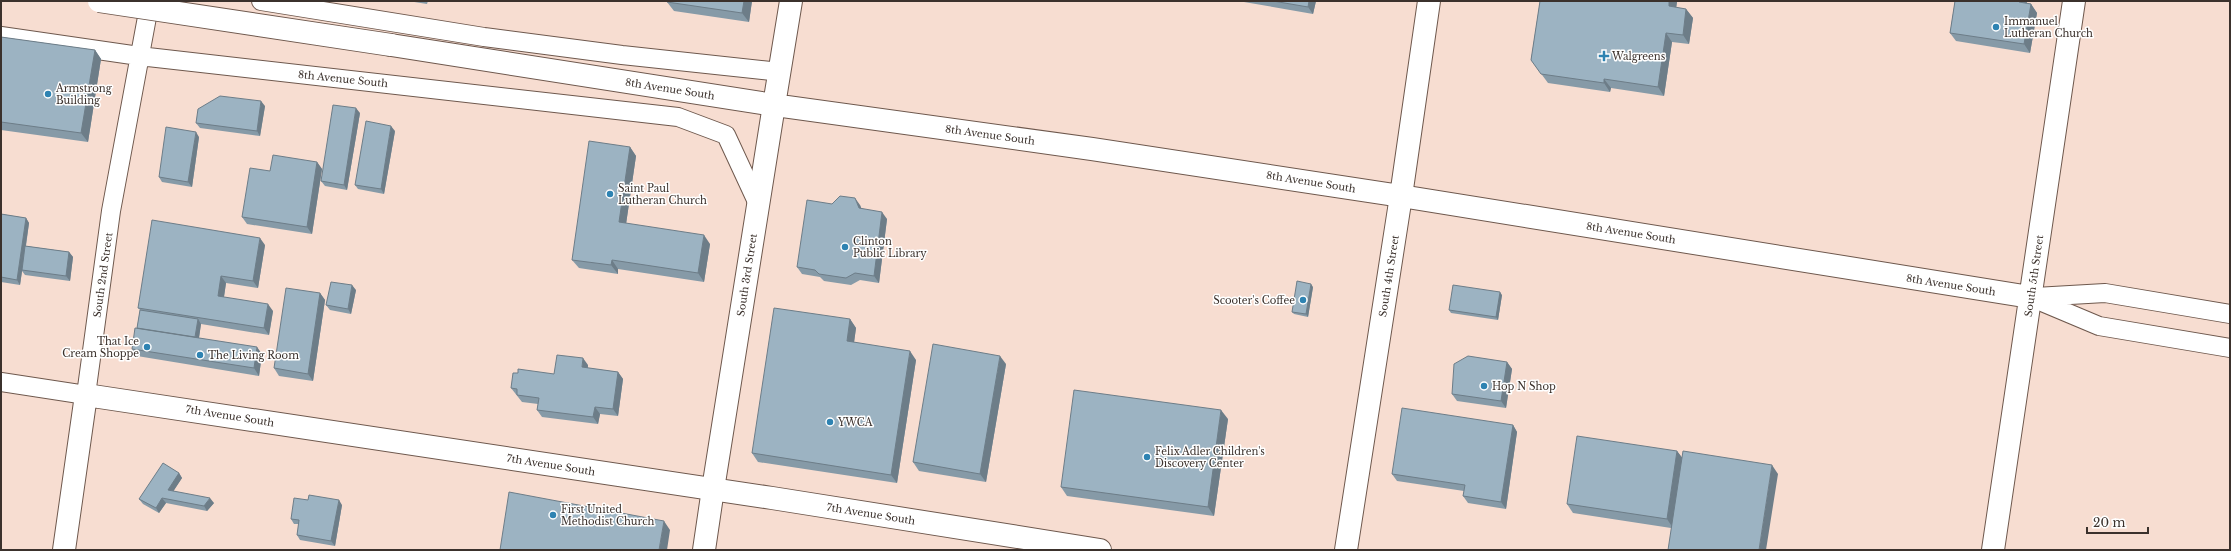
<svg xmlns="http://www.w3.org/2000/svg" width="2231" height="551" font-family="'Libre Baskerville',serif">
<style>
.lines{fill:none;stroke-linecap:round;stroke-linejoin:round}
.street-casing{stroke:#6e584d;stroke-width:20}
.secondary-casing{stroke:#6e584d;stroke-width:24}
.primary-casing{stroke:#6e584d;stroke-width:24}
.highway-casing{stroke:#6e584d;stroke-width:24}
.street{stroke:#fff;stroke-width:18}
.secondary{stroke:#fff;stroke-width:22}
.primary{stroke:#fff;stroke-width:22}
.highway{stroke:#fff;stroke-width:22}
.highway-bridge-casing{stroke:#6e584d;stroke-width:24;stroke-linecap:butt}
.highway-bridge{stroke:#fff;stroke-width:22}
.wall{fill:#869aa7}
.shaded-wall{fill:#6d7d88}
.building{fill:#9cb3c2;stroke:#6d7d88}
.poi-dot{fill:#2e83b2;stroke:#fff;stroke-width:1.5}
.labels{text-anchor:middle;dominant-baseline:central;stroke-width:3;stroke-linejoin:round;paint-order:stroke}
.poi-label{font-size:10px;fill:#3b312c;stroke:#fff;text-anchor:start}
.street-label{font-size:10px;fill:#3b312c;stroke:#fff}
</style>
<rect width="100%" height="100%" fill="#f7ddd1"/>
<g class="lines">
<defs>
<path id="street" d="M 261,1 L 484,37 L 622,55 L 780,72
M 1,36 L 139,56 L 678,117 L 726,135 L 758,204
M 2030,297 L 2099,326 L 2230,348
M 2035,297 L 2105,293 L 2230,314
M 1,382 L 86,395 L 111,211 L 150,1"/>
<path id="secondary" d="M 1401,196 L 2030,297
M 704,550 L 713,489
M 1993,550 L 2074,1"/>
<path id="primary" d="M 713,489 L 774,105
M 64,550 L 86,395 L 772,498 L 1100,550
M 1346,550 L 1401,196"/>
<path id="highway" d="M 391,45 L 774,105 L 1092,149 L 1401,196 L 1429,1
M 774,105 L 791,1"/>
</defs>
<use href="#street" class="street-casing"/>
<use href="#secondary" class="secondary-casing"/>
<use href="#primary" class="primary-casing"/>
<use href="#highway" class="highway-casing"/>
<use href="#street" class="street"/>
<use href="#secondary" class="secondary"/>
<use href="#primary" class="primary"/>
<use href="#highway" class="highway"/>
<defs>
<path id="highway-bridge" d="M 99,1 L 391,45"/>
</defs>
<use href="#highway-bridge" class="highway-bridge-casing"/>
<use href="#highway-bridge" class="highway-bridge"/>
</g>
<path class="wall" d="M 408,1 L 428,1 L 427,4 Z
M 668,1 L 752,1 L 749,22 L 674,11 L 667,2 Z
M 1244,1 L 1316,1 L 1313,14 L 1244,2 Z
M 1540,1 L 1677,1 L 1677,2 L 1676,8 L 1686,9 L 1693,18 L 1689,44 L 1672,42 L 1664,96 L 1611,88 L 1610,92 L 1548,83 L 1531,60 Z
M 1955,1 L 2027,1 L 2027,3 L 2031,4 L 2037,13 L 2030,53 L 1956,41 L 1950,33 Z
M 1,37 L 95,50 L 101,59 L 88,142 L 1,130 Z
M 265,106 L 260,136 L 200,128 L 196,123 Z
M 360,113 L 347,190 L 325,186 L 321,181 Z
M 395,131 L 384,194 L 358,189 L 355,185 Z
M 199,137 L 192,187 L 162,182 L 159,177 Z
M 630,147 L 636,156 L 626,224 L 710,244 L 704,282 L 618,269 L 618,274 L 579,268 L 572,260 Z
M 317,162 L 322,169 L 312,234 L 247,224 L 242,217 Z
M 832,204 L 860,205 L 861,208 L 887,219 L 879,283 L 860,280 L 851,285 L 824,281 L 820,277 L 802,274 L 797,267 Z
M 1,214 L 26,218 L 29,223 L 26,246 L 69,252 L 73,257 L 70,281 L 25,275 L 22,271 L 20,285 L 1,282 Z
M 265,245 L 258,288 L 226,283 L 224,297 L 273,311 L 269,335 L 201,324 L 199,338 L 262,354 L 259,376 L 137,356 L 132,349 L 137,328 L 140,310 L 138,308 Z
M 1313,287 L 1308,317 L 1294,314 L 1292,312 Z
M 356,290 L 351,314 L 330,310 L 326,305 Z
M 320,293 L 325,300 L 313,381 L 279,376 L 274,368 Z
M 1502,295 L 1498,320 L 1451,313 L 1449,310 Z
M 850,319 L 856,328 L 854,342 L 916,360 L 897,483 L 758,462 L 752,453 Z
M 1507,362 L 1512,369 L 1506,408 L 1457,401 L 1452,394 Z
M 1006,364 L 986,482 L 919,471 L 913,462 Z
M 588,365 L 588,368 L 618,372 L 623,379 L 618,416 L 600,414 L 598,424 L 542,417 L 537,410 L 538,404 L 522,402 L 511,388 L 518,373 L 554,374 Z
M 1228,419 L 1214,516 L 1067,496 L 1061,487 Z
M 1513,425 L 1517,432 L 1506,509 L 1468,503 L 1463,496 L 1464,491 L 1397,481 L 1392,474 Z
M 1677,451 L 1682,458 L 1778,474 L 1671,528 L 1573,513 L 1567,504 Z
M 179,473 L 182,478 L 173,491 L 214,503 L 207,511 L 166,503 L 159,513 L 143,504 L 139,499 Z
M 342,505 L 335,546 L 300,540 L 297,535 L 299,524 L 294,524 L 291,519 Z"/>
<path class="shaded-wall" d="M 744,1 L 752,1 L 749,22 L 742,13 Z
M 1309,1 L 1316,1 L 1313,14 L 1308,7 Z
M 1669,1 L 1677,1 L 1677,2 L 1675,15 L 1669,6 Z
M 2019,1 L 2027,1 L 2025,11 L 2019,2 Z
M 2031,4 L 2037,13 L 2030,53 L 2024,44 Z
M 1686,9 L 1693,18 L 1689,44 L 1683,35 Z
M 1666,33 L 1672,42 L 1664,96 L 1658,87 Z
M 95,50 L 101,59 L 88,142 L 81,133 Z
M 1604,79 L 1611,88 L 1610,92 L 1604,83 Z
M 261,101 L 265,106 L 260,136 L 257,131 Z
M 356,108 L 360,113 L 347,190 L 344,185 Z
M 391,126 L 395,131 L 384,194 L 381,189 Z
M 196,132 L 199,137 L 192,187 L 188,182 Z
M 630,147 L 636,156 L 625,231 L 619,222 Z
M 317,162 L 322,169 L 312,234 L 307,227 Z
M 855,198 L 860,205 L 864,215 L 859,208 Z
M 882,212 L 887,219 L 879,283 L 874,276 Z
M 26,218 L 29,223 L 20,285 L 17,280 Z
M 704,235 L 710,244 L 704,282 L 698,273 Z
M 260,238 L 265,245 L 258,288 L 253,281 Z
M 69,252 L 73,257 L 70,281 L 66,276 Z
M 612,260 L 618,269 L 618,274 L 611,265 Z
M 221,276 L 226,283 L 223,303 L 218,296 Z
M 1311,284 L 1313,287 L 1308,317 L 1306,314 Z
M 352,285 L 356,290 L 351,314 L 348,309 Z
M 1500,292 L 1502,295 L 1498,320 L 1496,317 Z
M 320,293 L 325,300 L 313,381 L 308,374 Z
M 268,304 L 273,311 L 269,335 L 264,328 Z
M 198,319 L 201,324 L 198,344 L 195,339 Z
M 850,319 L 856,328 L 853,350 L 847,341 Z
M 257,347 L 262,354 L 259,376 L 254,368 Z
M 910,351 L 916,360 L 897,483 L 891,475 Z
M 1000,356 L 1006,364 L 986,482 L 980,474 Z
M 583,358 L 588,365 L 587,374 L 582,367 Z
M 1507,362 L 1512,369 L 1506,408 L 1501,401 Z
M 618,372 L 623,379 L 618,416 L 613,409 Z
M 595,407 L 600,414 L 598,424 L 593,417 Z
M 1221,410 L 1228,419 L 1214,516 L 1208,507 Z
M 1513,425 L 1517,432 L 1506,509 L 1501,502 Z
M 1677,451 L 1684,460 L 1673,528 L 1667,519 Z
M 1772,465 L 1778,474 L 1766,550 L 1759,550 Z
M 179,473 L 182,478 L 171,495 L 168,490 Z
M 162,498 L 166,503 L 159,513 L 156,508 Z
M 210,498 L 214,503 L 207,511 L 204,506 Z
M 339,500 L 342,505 L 335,546 L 331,541 Z
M 664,521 L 670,530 L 667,550 L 659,550 Z"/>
<path class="building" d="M 668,1 L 744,1 L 742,13 L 667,2 Z
M 1273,1 L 1309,1 L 1308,7 Z
M 1540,1 L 1669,1 L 1669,6 L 1686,9 L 1683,35 L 1666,33 L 1658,87 L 1604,79 L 1604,83 L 1541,74 L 1531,60 Z
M 1955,1 L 2019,1 L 2019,2 L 2031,4 L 2024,44 L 1950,33 Z
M 1,37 L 95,50 L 81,133 L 1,122 Z
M 220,96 L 261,101 L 257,131 L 196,123 L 198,109 Z
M 333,105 L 356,108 L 344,185 L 321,181 Z
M 366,121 L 391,126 L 381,189 L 355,185 Z
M 166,127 L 196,132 L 188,182 L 159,177 Z
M 589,141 L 630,147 L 619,222 L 704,235 L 698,273 L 612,260 L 611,265 L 572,260 Z
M 273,155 L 317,162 L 307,227 L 242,217 L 250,168 L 270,171 Z
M 840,196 L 855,198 L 859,208 L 882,212 L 874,276 L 855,273 L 846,278 L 819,274 L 815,270 L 797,267 L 807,200 L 832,204 Z
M 1,214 L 26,218 L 17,280 L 1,277 Z
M 152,220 L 260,238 L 253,281 L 221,276 L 218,296 L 268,304 L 264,328 L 138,308 Z
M 25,246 L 69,252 L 66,276 L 22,270 Z
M 1297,281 L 1311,284 L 1306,314 L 1292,312 Z
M 331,282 L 352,285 L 348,309 L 326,305 Z
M 1453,285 L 1500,292 L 1496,317 L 1449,310 Z
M 286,288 L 320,293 L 308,374 L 274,368 Z
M 774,308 L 850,319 L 847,341 L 910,351 L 891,475 L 752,453 Z
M 140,310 L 198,319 L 195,337 L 137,328 Z
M 135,328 L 257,347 L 254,368 L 132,349 Z
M 933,344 L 1000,356 L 980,474 L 913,462 Z
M 557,355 L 583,358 L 582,367 L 618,372 L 613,409 L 595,407 L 593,417 L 537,410 L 539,398 L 517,395 L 517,389 L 511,388 L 513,373 L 518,373 L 518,369 L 554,374 Z
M 1468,356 L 1507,362 L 1501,401 L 1452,394 L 1454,364 Z
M 1074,390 L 1221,410 L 1208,507 L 1061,487 Z
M 1402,408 L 1513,425 L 1501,502 L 1463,496 L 1465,485 L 1392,474 Z
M 1577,436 L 1677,451 L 1667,519 L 1567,504 Z
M 1683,451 L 1772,465 L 1759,550 L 1668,550 Z
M 163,463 L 179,473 L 168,490 L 210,498 L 204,506 L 162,498 L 156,508 L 139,499 Z
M 509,492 L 664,521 L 659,550 L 500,550 Z
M 309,495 L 339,500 L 331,541 L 297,535 L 299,520 L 291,519 L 294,498 L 308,500 Z"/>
<g class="poi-dot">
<circle cx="1996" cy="27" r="4"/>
<path d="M1602 50h4v4h4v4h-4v4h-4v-4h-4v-4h4z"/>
<circle cx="48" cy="94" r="4"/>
<circle cx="610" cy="194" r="4"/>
<circle cx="845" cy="247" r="4"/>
<circle cx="1303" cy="300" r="4"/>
<circle cx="147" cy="347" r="4"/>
<circle cx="200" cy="355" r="4"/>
<circle cx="1484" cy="386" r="4"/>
<circle cx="830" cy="422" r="4"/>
<circle cx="1147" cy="457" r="4"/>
<circle cx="553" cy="515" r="4"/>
</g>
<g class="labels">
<g class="poi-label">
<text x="2004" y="21">Immanuel<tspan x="2004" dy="12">Lutheran Church</tspan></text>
<text x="1612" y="56">Walgreens</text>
<text x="56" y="88">Armstrong<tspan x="56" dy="12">Building</tspan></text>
<text x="618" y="188">Saint Paul<tspan x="618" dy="12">Lutheran Church</tspan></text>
<text x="853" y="241">Clinton<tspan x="853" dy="12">Public Library</tspan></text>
<text x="1295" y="300" text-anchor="end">Scooter's Coffee</text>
<text x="139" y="341" text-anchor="end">That Ice<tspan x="139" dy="12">Cream Shoppe</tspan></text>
<text x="208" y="355">The Living Room</text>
<text x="1492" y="386">Hop N Shop</text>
<text x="838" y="422">YWCA</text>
<text x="1155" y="451">Felix Adler Children's<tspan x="1155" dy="12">Discovery Center</tspan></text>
<text x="561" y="509">First United<tspan x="561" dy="12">Methodist Church</tspan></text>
</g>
<g class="street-label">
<text transform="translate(343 79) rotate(6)">8th Avenue South</text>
<text transform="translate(670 89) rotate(9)">8th Avenue South</text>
<text transform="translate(990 135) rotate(8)">8th Avenue South</text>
<text transform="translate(1311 182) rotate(9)">8th Avenue South</text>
<text transform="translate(1631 233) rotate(9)">8th Avenue South</text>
<text transform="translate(103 275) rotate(-82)">South 2nd Street</text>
<text transform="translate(747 275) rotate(-81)">South 3rd Street</text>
<text transform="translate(1389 276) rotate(-81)">South 4th Street</text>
<text transform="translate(2034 276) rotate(-82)">South 5th Street</text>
<text transform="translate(1951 285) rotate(9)">8th Avenue South</text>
<text transform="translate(230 416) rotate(9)">7th Avenue South</text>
<text transform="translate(551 465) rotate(9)">7th Avenue South</text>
<text transform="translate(871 514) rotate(9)">7th Avenue South</text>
</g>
</g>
<rect width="2231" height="551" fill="none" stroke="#3b312c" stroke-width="4"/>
<path d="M2087 527v6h61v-6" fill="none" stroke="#3b312c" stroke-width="2"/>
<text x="2093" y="527" font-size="12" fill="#3b312c" stroke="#ffffff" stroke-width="3" paint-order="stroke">20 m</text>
</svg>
